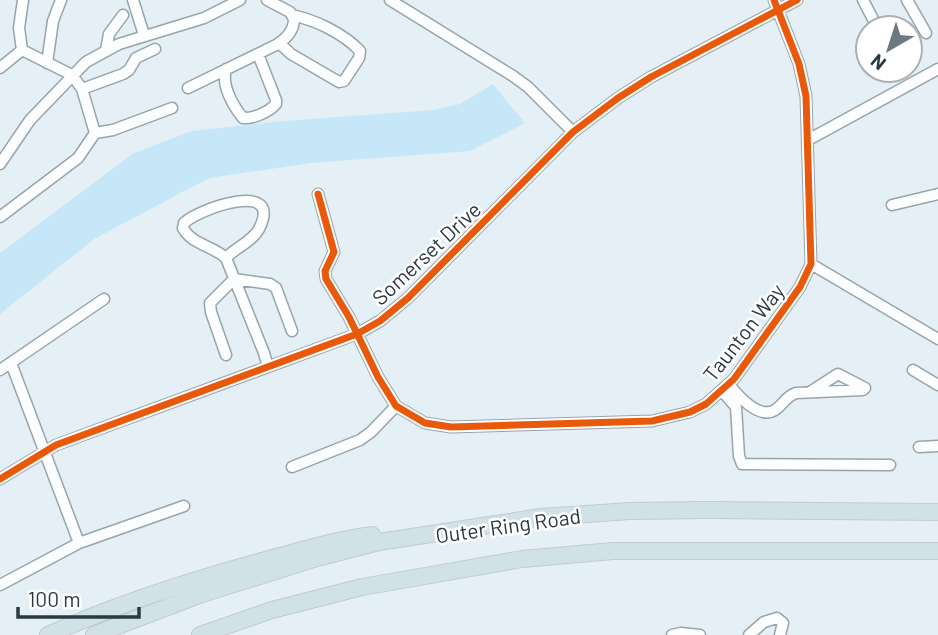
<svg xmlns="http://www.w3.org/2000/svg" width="938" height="635" font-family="Barlow,sans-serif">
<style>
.green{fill:#c5e7f7}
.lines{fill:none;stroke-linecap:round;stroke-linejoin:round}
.minor-casing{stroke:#99a4aa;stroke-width:13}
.highway-casing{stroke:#c3cace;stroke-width:18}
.minor{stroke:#fbfdfe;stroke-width:10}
.highway{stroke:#d0e2e8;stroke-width:16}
.cycleway-casing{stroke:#fff;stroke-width:11}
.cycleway{stroke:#e8590c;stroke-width:7}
.labels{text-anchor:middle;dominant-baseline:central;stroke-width:5;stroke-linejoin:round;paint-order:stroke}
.street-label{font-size:21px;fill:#2a3940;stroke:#fff}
</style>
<rect width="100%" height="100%" fill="#e5f0f6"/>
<path class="green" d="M 493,84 L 525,123 L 470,151 L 311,163 L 209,178 L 94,239 L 0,314 L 0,253 L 134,153 L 192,131 L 284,121 L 433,110 L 460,104 Z"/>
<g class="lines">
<defs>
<path id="minor" d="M 133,0 L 144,35
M 390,0 L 513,76 L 528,87 L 573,132
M 863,0 L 875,23
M 907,0 L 926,33
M 279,43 L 291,54 L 339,82 L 344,81 L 359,58 L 360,51 C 343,33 315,20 292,15
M 22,50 L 19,28 L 23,0
M 106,50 L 109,34 L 123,15
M 47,63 L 53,21 L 61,0
M 0,68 L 22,50
M 226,69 C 221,85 233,106 243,118 C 253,119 269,112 276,104 L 276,100 L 258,54
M 188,88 L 276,45 C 286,39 294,31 294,19 L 290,12 L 267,0
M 82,89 L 123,74 L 129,70 L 136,58 L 155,49
M 95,133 L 113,130 L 172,108
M 808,140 L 938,69
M 0,164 L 30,120 L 86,62 L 119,44 L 204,18 L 240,0
M 318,194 L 334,252 L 325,271 L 326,279 L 349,317 L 378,377 L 396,406 L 425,423 L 451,427 L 652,421 L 690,412 L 706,404 L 734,379 L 800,287 L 811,264 L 806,96 L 799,64 L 774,0
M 892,205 L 938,194
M 0,217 L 78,158 L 95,133 L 82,89 L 72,75 L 22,50
M 226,258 C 235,248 253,241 259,229 C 284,179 200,208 184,223 L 183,228 C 191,244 213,246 226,258 L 264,353 L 268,367
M 811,264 L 938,339
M 234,279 L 270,284 L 276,288 L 292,331
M 226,355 L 211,312 L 210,303 L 234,279
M 11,363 L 79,543
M 0,370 L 104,299
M 913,370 L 938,385
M 729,384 C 737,395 759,420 775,410 C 783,405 786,396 796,393 L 863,390 L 865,388 L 838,374 L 810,392
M 722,391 L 736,407 L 739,456 L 742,464 L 890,465
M 919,447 L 938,446
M 292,467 L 360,440 L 371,432 L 396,406
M 0,479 L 56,445 L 357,334 L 380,321 L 408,298 L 573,132 L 618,98 L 651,77 L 797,0
M 0,585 L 79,543 L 184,506
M 672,635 L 681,633 L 700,635
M 749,635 L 764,622 L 777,618 L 783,623 L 780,635"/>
<path id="highway" d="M 48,635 C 117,604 189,581 262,561 C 298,551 335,540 372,535
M 94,635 L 199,595 L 317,558 L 379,542 L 541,517 L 630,511 L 708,510 L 938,512
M 200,635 L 272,610 L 362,587 L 522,559 L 613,551 L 938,551"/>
</defs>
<use href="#minor" class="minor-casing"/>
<use href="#highway" class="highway-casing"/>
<use href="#minor" class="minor"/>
<use href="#highway" class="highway"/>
<defs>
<path id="cycleway" d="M 318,194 L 334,252 L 325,271 L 326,279 L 349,317 L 378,377 L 396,406 L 425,423 L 451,427 L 652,421 L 690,412 L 706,404 L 734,379 L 800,287 L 811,264 L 806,96 L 799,64 L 774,0
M 0,479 L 56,445 L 357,334 L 380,321 L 408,298 L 573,132 L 618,98 L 651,77 L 797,0"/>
</defs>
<use href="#cycleway" class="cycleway-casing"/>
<use href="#cycleway" class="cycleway"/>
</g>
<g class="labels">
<g class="street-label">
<text transform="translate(426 253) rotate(-43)">Somerset Drive</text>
<text transform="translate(743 332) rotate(-52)">Taunton Way</text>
<text transform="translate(508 525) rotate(-8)">Outer Ring Road</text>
</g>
</g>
<g transform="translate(889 49) rotate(219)"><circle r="33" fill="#ffffff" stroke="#aab0b3" stroke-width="2"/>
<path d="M0-5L12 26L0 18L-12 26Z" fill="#6b7980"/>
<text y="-10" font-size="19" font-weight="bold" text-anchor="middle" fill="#2a3940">N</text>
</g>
<path d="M18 607v10h121v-10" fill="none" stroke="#2a3940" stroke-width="3.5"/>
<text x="28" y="607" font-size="21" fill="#2a3940" stroke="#ffffff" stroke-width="5" paint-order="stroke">100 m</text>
</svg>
